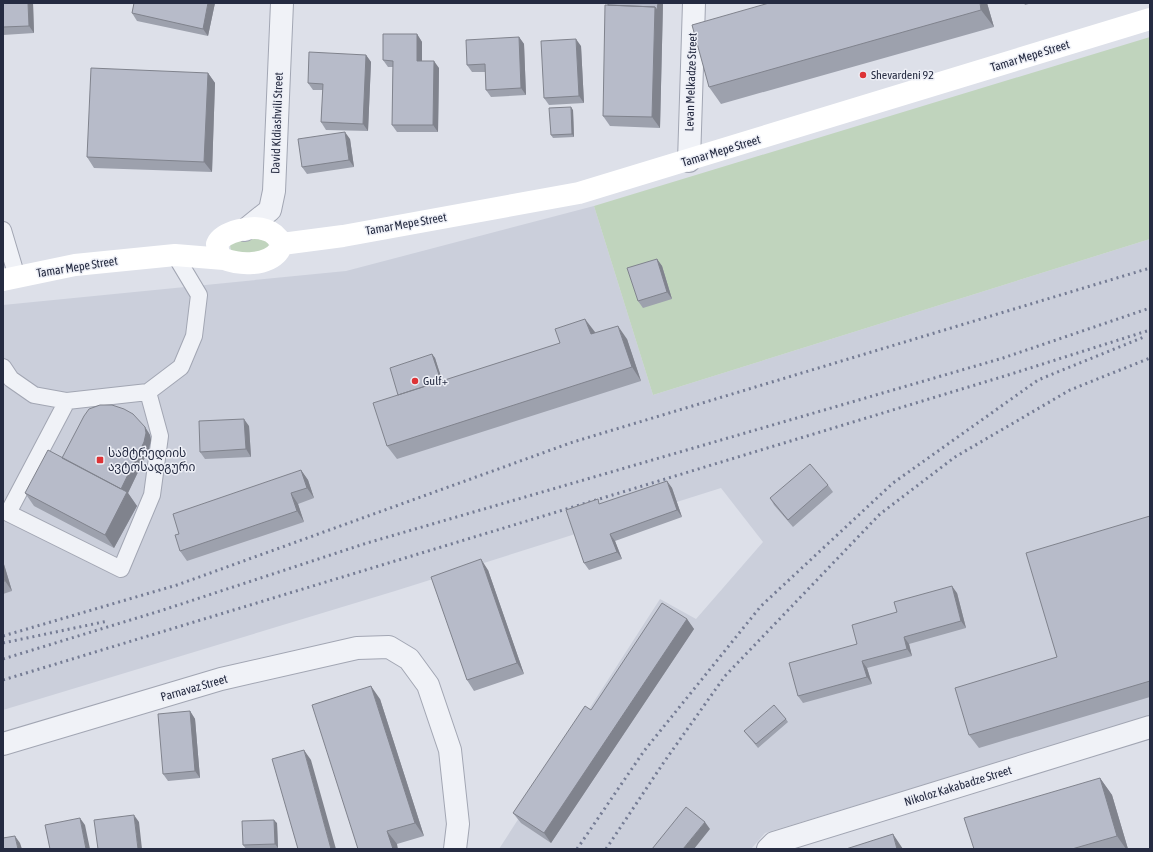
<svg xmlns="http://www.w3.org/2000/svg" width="1153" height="852" font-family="'Asap Condensed','Noto Sans Georgian',sans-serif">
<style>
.built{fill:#cbcfdb}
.green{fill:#c0d4bd}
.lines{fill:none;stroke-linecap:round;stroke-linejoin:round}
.service-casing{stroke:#a2a6b3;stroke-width:18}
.minor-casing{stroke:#a2a6b3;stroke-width:24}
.tertiary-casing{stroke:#a2a6b3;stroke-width:24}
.service{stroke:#f0f2f7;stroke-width:16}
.minor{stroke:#f0f2f7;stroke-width:22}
.tertiary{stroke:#f0f2f7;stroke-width:22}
.secondary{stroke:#fff;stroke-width:22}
.rail{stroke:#757c94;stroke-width:3;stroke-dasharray:2 4;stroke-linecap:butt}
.wall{fill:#9da1ad}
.shaded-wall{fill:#80838d}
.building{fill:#b7bbc9;stroke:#80838d}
.poi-dot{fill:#dd3336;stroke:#edeff6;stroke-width:1.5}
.labels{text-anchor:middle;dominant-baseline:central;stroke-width:3;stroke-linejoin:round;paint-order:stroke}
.street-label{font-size:12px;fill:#252b41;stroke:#edeff6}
.poi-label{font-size:12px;fill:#252b41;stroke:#edeff6;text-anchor:start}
</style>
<rect width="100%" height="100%" fill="#dde0e9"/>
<path class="built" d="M 594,206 L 653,395 L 1150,239 L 1150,716 L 765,833 L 751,849 L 499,849 L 660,599 L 696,619 L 763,542 L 721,488 L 395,591 L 3,710 L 3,305 L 346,271 Z"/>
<path class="green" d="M 1150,37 L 1150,239 L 653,395 L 594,206 Z
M 237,235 L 268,241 L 269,247 L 261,256 L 231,251 L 230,245 Z"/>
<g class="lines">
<defs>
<path id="service" d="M 3,230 L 17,277
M 3,367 L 11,379 L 34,395 L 67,401 L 148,392 L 181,367 L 194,336 L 199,295 L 175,255
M 67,401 L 8,513 L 121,569 L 152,495 L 160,436 L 148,392"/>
<path id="minor" d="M 689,161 L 694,3
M 245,230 L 270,210 L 274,191 L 282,3
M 768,849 L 774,843 L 1150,727"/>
<path id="tertiary" d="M 3,744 L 221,679 L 357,648 L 389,647 L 409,659 L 428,685 L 450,750 L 458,824 L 455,849"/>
</defs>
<use href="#service" class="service-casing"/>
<use href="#minor" class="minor-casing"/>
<use href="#tertiary" class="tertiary-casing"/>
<use href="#service" class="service"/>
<use href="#minor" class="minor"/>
<use href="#tertiary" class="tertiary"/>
<path class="secondary" d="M 282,244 L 343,236 L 579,193 L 1150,19
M 3,280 L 75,265 L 175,255 L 224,259 C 240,265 266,266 278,252 C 280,250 281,246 282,244 C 278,237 273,232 266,230 C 253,225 223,231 217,244 L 219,255 L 224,259"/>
<path class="rail" d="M 3,636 L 177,585 L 573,442 L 1150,268
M 3,643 L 108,621
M 3,659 L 163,610 L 367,543 L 1003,358 L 1150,308
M 3,680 L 1008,375 L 1150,330
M 577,849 L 644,751 L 761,606 L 893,483 L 1038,380 L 1144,337
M 606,849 L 664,762 L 725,676 L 880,514 L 955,457 L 1070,390 L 1150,358"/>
</g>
<path class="wall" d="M 3,3 L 33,3 L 34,33 L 3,35 Z
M 134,3 L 215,3 L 208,36 L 137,21 L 132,13 Z
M 608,3 L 663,3 L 660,128 L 610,126 L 603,116 Z
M 987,3 L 994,27 L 721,104 L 709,87 Z
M 1024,3 L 1032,3 L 1025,5 Z
M 417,34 L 422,42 L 422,61 L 439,68 L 438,132 L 397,132 L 392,125 L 393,67 L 388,67 L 383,60 Z
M 519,37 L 524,44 L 526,95 L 491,97 L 486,90 L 485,72 L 472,72 L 467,65 Z
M 581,46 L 584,103 L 549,105 L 544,98 Z
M 366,55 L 371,62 L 368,131 L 326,130 L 321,122 L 323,90 L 313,90 L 308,83 Z
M 208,73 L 215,83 L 212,172 L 94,168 L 87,157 Z
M 573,110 L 574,137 L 553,138 L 551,135 Z
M 350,139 L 354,167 L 307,174 L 302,167 Z
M 657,259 L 662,266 L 672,299 L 643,308 L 638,301 Z
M 595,332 L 595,333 L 627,339 L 641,381 L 397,459 L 387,446 L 398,395 L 432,354 L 435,358 L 442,381 Z
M 249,426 L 251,457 L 205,459 L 200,452 Z
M 145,427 L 150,435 L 151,440 L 149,449 L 128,493 L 137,506 L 114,548 L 34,506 L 25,493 L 62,458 Z
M 301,470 L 308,480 L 314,498 L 298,504 L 304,522 L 187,561 L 180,551 Z
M 667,481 L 672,488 L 682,517 L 615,541 L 622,559 L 589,570 L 584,563 L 601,504 Z
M 828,485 L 833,492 L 793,527 L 774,505 L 770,498 Z
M 1150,516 L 1150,697 L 979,748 L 969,735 L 1057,657 Z
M 3,561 L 12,591 L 3,594 Z
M 488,570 L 524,674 L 474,691 L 467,680 Z
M 957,593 L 966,628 L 909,644 L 912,656 L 867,668 L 872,684 L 803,703 L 798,696 L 857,644 L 897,612 Z
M 687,619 L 694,629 L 551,843 L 521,823 L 513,813 L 591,710 Z
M 380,699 L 424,836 L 397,844 L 358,849 Z
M 190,711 L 195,719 L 200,778 L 168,781 L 163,774 Z
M 786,719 L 788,722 L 758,748 L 744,731 Z
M 1100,778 L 1112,795 L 1128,849 L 974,849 Z
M 277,823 L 278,848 L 246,849 L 243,845 Z"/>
<path class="shaded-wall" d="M 28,3 L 33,3 L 34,33 L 29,26 Z
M 208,3 L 215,3 L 208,36 L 203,29 Z
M 658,3 L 663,3 L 660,128 L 652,117 L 655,7 Z
M 980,3 L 987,3 L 994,27 L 981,10 Z
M 417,34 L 422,42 L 422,68 L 417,61 Z
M 519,37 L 524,44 L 526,95 L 521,88 Z
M 576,39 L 581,46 L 584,103 L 579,96 Z
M 366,55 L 371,62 L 368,131 L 363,124 Z
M 434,61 L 439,68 L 438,132 L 433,125 Z
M 208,73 L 215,83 L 212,172 L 204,162 Z
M 571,107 L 573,110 L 574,137 L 572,134 Z
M 345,132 L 350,139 L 354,167 L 349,160 Z
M 657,259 L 662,266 L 672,299 L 667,292 Z
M 585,319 L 595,332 L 600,348 L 591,334 Z
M 618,326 L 627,339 L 641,381 L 632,367 Z
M 432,354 L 435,358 L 447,395 L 444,392 Z
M 244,419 L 249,426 L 251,457 L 246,449 Z
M 145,427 L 150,435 L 151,440 L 149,449 L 128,493 L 137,506 L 114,548 L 105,535 L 120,492 Z
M 301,470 L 308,480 L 314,498 L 307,488 Z
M 667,481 L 672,488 L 682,517 L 677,510 Z
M 291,493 L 298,504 L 304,522 L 297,511 Z
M 610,534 L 615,541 L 622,559 L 617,552 Z
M 481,559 L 488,570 L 524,674 L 517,663 Z
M 3,561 L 12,591 L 5,581 L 3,575 Z
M 952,586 L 957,593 L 966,628 L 961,621 Z
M 687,619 L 694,629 L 551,843 L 544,833 Z
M 904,637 L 909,644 L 912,656 L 907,649 Z
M 862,661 L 867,668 L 872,684 L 867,677 Z
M 371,686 L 380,699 L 424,836 L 415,823 Z
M 190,711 L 195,719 L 200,778 L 195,771 Z
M 304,750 L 311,760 L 336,849 L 331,849 Z
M 1100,778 L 1112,795 L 1128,849 L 1126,849 L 1117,836 Z
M 134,815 L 139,822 L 142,849 L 138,849 Z
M 80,818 L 85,825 L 90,849 L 86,849 Z
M 274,820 L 277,823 L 278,848 L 275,844 Z
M 705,822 L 710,829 L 694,849 L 683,849 Z
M 387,831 L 397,844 L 398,849 L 393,849 Z
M 893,834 L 903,849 L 897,849 Z
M 15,836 L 20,843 L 22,849 L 18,849 Z"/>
<path class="building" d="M 3,3 L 28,3 L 29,26 L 3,27 Z
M 134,3 L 208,3 L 203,29 L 132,13 Z
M 608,3 L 658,3 L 657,10 L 655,7 L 608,5 Z
M 769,3 L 980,3 L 981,10 L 709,87 L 692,25 Z
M 605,5 L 655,7 L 652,117 L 603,116 Z
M 383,34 L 417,34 L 417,61 L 434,61 L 433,125 L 392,125 L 393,61 L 383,60 Z
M 519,37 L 521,88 L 486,90 L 485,64 L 467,65 L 466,40 Z
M 576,39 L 579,96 L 544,98 L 541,41 Z
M 309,52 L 366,55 L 363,124 L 321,122 L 323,84 L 308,83 Z
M 91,68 L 208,73 L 204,162 L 87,157 Z
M 571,107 L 572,134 L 551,135 L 549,108 Z
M 345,132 L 349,160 L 302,167 L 298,139 Z
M 657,259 L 667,292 L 638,301 L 627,268 Z
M 585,319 L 591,334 L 618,326 L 632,367 L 387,446 L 373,403 L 560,343 L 555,329 Z
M 432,354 L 441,381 L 398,395 L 390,368 Z
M 100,405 L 112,405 L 124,409 L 133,414 L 145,427 L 146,433 L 144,442 L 121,489 L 62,458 L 84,416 L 89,409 Z
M 244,419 L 246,449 L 200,452 L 199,421 Z
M 48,450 L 127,492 L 105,535 L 25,493 Z
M 810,464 L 828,485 L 788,520 L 770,498 Z
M 301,470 L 307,488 L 291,493 L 297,511 L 180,551 L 175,535 L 179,534 L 173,514 Z
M 667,481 L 677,510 L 610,534 L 617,552 L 584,563 L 566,510 L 598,499 L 599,504 Z
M 1150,516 L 1150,681 L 969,735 L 955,688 L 1057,657 L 1026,553 Z
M 481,559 L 517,663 L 467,680 L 431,577 Z
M 3,575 L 5,581 L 3,581 Z
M 952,586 L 961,621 L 904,637 L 907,649 L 862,661 L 867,677 L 798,696 L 789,663 L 857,644 L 852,625 L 897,612 L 894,602 Z
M 662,603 L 687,619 L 544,833 L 513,813 L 585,706 L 591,710 Z
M 371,686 L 415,823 L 387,831 L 393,849 L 358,849 L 312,705 Z
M 774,705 L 786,719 L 756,744 L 744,731 Z
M 190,711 L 195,771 L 163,774 L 158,714 Z
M 304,750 L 331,849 L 298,849 L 272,759 Z
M 1100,778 L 1117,836 L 1072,849 L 974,849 L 964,818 Z
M 686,807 L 705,822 L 683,849 L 652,849 Z
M 134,815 L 138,849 L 98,849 L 94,820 Z
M 80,818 L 86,849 L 50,849 L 45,825 Z
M 274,820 L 275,844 L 243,845 L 242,821 Z
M 893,834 L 897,849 L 846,849 Z
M 15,836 L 18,849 L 3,849 L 3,838 Z"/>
<g class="poi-dot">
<circle cx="863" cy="75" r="4"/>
<circle cx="415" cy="381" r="4"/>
<rect x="96" y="456" width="8" height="8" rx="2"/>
</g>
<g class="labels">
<g class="street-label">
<text transform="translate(1030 56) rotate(-17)">Tamar Mepe Street</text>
<text transform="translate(691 82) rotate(-88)">Levan Melkadze Street</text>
<text transform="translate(277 123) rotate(-88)">David Kldiashvili Street</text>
<text transform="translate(721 151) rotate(-17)">Tamar Mepe Street</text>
<text transform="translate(406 224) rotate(-10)">Tamar Mepe Street</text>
<text transform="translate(77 267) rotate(-9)">Tamar Mepe Street</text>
<text transform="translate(194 688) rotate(-16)">Parnavaz Street</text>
<text transform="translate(958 786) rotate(-17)">Nikoloz Kakabadze Street</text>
</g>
<g class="poi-label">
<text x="871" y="75">Shevardeni 92</text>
<text x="423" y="381">Gulf+</text>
<text x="108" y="453">სამტრედიის<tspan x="108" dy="14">ავტოსადგური</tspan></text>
</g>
</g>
<rect width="1153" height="852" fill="none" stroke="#252b41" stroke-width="8"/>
</svg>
